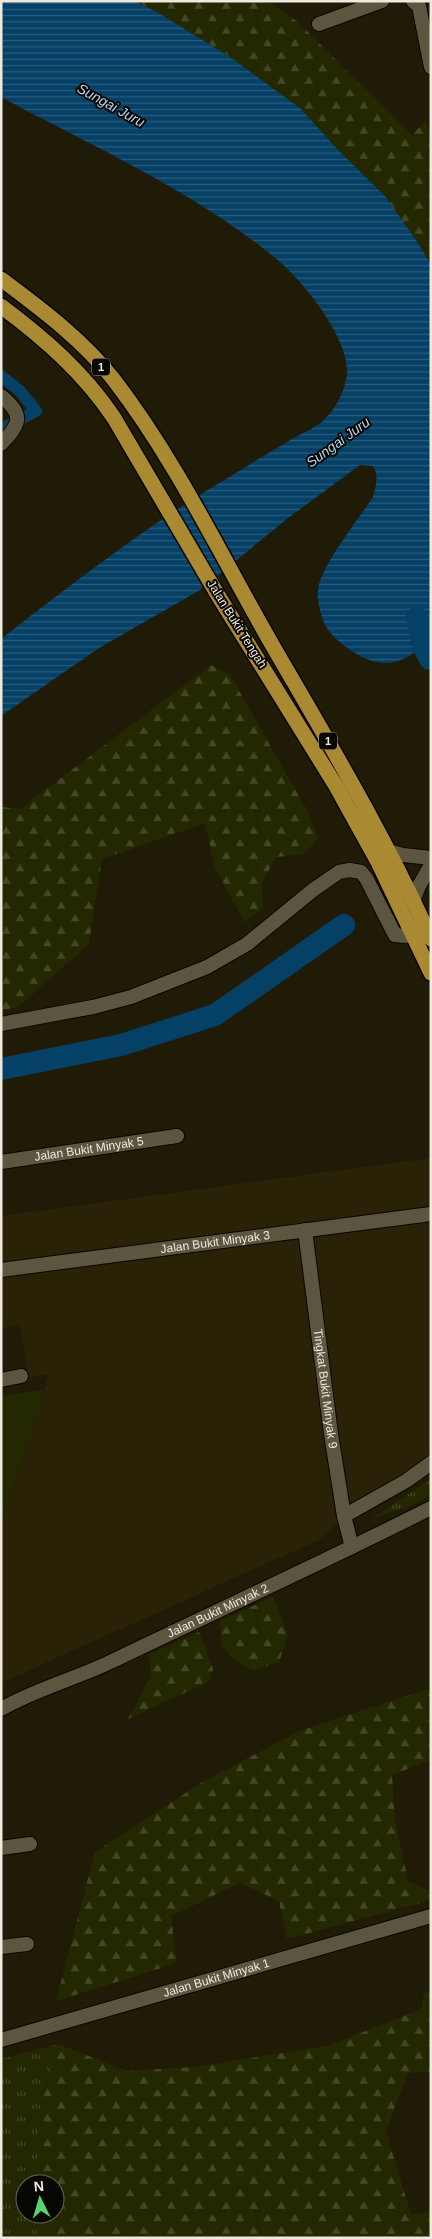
<svg xmlns="http://www.w3.org/2000/svg" width="432" height="2239" font-family="Helvetica,sans-serif">
<style>
.built{fill:#292206}
.grass{fill:url(#grass-tufts)}
.forest{fill:url(#forest-firs)}
.park{fill:#242800}
.water{fill:url(#water-rules)}
.lines{fill:none;stroke-linecap:round;stroke-linejoin:round}
.stream{stroke:#054066;stroke-width:4}
.canal{stroke:#054066;stroke-width:12}
.river{stroke:#054066;stroke-width:22}
.minor-casing{stroke:#0a0500;stroke-width:16}
.trunk-casing{stroke:#0a0500;stroke-width:18}
.minor{stroke:#5c5640;stroke-width:14}
.trunk{stroke:#aa8933;stroke-width:15}
.labels{text-anchor:middle;dominant-baseline:central;stroke-width:4;stroke-linejoin:round;paint-order:stroke}
.shield{fill:#080601;stroke:#a9a69c;stroke-width:1}
.shield-label{font-size:11px;font-weight:bold;fill:#eeeade}
.street-label{font-size:12px;fill:#eeeade;stroke:#080601}
.water-label{font-size:14px;font-style:italic;fill:#b1d3f1;stroke:#080601}
</style>
<defs>
<pattern id="grass-tufts" width="24" height="20" patternUnits="userSpaceOnUse" patternTransform="scale(1.25)"><rect width="24" height="20" fill="#242800"/><path d="M3 7l-1-3M5 7V3M7 7l1-3M15 17l-1-3M17 17v-4M19 17l1-3" fill="none" stroke="#444725"/></pattern>
<pattern id="forest-firs" width="22" height="20" patternUnits="userSpaceOnUse" patternTransform="scale(1.25)"><rect width="22" height="20" fill="#242800"/><path d="M5 1l3.5 6h-7zM16 11l3.5 6h-7z" fill="#444725"/></pattern>
<pattern id="water-rules" width="6" height="5" patternUnits="userSpaceOnUse" patternTransform="scale(1.25)"><rect width="6" height="5" fill="#054066"/><path d="M0 2.5h6" fill="none" stroke="#2a5c7b"/></pattern>
</defs>
<rect width="100%" height="100%" fill="#201b07"/>
<path class="built" d="M 431,1158 L 431,1463 L 344,1516 L 321,1539 L 1,1683 L 1,1523 L 49,1374 L 28,1378 L 20,1325 L 1,1328 L 1,1216 Z"/>
<path class="grass" d="M 431,1479 L 431,1494 L 410,1506 L 371,1519 Z
M 58,2044 L 38,2116 L 37,2184 L 25,2184 L 25,2214 L 37,2214 L 36,2238 L 1,2238 L 1,2059 Z"/>
<path class="forest" d="M 134,1 L 267,1 L 298,22 L 412,135 L 426,120 L 431,144 L 431,265 L 418,243 L 301,109 L 230,57 L 157,12 Z
M 211,665 L 230,675 L 309,814 L 318,838 L 304,854 L 276,857 L 262,883 L 263,908 L 245,922 L 215,868 L 205,823 L 102,859 L 89,944 L 18,1007 L 1,1011 L 1,807 L 20,809 Z
M 273,1597 L 288,1634 L 279,1662 L 253,1671 L 233,1658 L 222,1647 L 220,1621 Z
M 199,1632 L 213,1669 L 210,1681 L 128,1719 L 151,1676 L 149,1654 Z
M 431,1688 L 431,1760 L 392,1775 L 395,1820 L 408,1881 L 428,1890 L 431,1900 L 287,1939 L 279,1901 L 240,1883 L 171,1916 L 177,1963 L 56,2001 L 95,1852 L 201,1783 L 299,1731 Z
M 431,1991 L 431,2072 L 408,2073 L 386,2131 L 411,2215 L 431,2211 L 431,2238 L 36,2238 L 37,2214 L 55,2214 L 55,2184 L 37,2184 L 38,2116 L 58,2044 L 127,2071 L 195,2067 L 327,2046 L 422,2009 L 424,1992 Z"/>
<path class="park" d="M 44,1390 L 1,1523 L 1,1396 Z"/>
<path class="water" d="M 1,1 L 134,1 L 157,12 L 230,57 L 301,109 L 337,149 L 385,196 L 418,243 L 431,265 L 431,640 C 418,650 404,662 388,663 C 367,664 342,647 329,631 C 322,622 317,603 318,591 C 318,570 360,517 373,497 C 376,486 379,476 373,466 L 360,465 L 288,518 L 200,590 L 99,648 L 1,716 L 1,639 C 67,588 132,537 203,493 C 232,475 262,457 292,439 C 302,433 318,427 326,418 C 337,407 346,388 347,373 C 349,337 301,278 274,257 C 192,190 94,147 1,97 Z"/>
<g class="lines">
<path class="stream" d="M 1,429 L 7,426"/>
<path class="canal" d="M 1,376 L 20,391 L 36,411 L 7,426"/>
<path class="river" d="M 417,618 L 423,646 L 430,659
M 1,1069 L 121,1045 L 215,1015 L 344,925"/>
<defs>
<g id="minor">
<path d="M 413,1 L 419,6 L 431,67"/>
<path d="M 319,24 L 382,1"/>
<path d="M 1,396 C 25,415 20,424 1,444"/>
<path d="M 388,851 L 403,855 L 431,858"/>
<path d="M 413,901 L 419,886 L 431,865"/>
<path d="M 1,1024 L 93,1007 L 131,997 L 207,967 L 247,944 L 313,890 L 339,872 L 350,870 L 361,872 L 366,878 L 395,935 L 405,936 L 410,931"/>
<path id="s1" d="M 1,1162 L 177,1136"/>
<path id="s2" d="M 305,1230 L 331,1434 L 344,1516 L 352,1547"/>
<path id="s3" d="M 1,1270 L 431,1214"/>
<path d="M 1,1380 L 21,1376"/>
<path d="M 344,1516 L 406,1481 L 431,1463"/>
<path id="s4" d="M 1,1709 C 34,1690 71,1680 106,1664 C 214,1612 324,1562 431,1508"/>
<path d="M 1,1848 L 30,1844"/>
<path d="M 1,1947 L 27,1944"/>
<path id="s5" d="M 1,2040 L 431,1916"/>
</g>
<path id="trunk" d="M 1,279 C 41,309 83,340 114,380 C 177,462 222,558 274,648 C 329,743 386,838 431,939
M 1,306 C 45,339 84,373 114,418 L 219,597 L 336,786 L 378,862 L 431,973"/>
</defs>
<use href="#minor" class="minor-casing"/>
<use href="#trunk" class="trunk-casing"/>
<use href="#minor" class="minor"/>
<use href="#trunk" class="trunk"/>
</g>
<g class="labels">
<g class="shield">
<rect x="92" y="358.5" width="18" height="17" rx="4"/>
<rect x="319" y="732.5" width="18" height="17" rx="4"/>
</g>
<g class="shield-label">
<text x="101" y="367">1</text>
<text x="328" y="741">1</text>
</g>
<g class="street-label">
<text transform="translate(237 624) rotate(58)">Jalan Bukit Tengah</text>
<text stroke="none"><textPath href="#s1" startOffset="89">Jalan Bukit Minyak 5</textPath></text>
<text stroke="none"><textPath href="#s3" startOffset="216">Jalan Bukit Minyak 3</textPath></text>
<text stroke="none"><textPath href="#s2" startOffset="160">Tingkat Bukit Minyak 9</textPath></text>
<text stroke="none"><textPath href="#s4" startOffset="238">Jalan Bukit Minyak 2</textPath></text>
<text stroke="none"><textPath href="#s5" startOffset="224">Jalan Bukit Minyak 1</textPath></text>
</g>
<g class="water-label">
<text transform="translate(111 105) rotate(29)">Sungai Juru</text>
<text transform="translate(338 442) rotate(-36)">Sungai Juru</text>
</g>
</g>
<rect width="432" height="2239" fill="none" stroke="#eeeade" stroke-width="5"/>
<g transform="translate(40 2199) rotate(355)"><circle r="24" fill="#080601" stroke="#646159"/>
<path d="M0-4L9 19L0 12L-9 19Z" fill="#57d570"/>
<text y="-8" font-size="14" font-weight="bold" text-anchor="middle" fill="#eeeade">N</text>
</g>
</svg>
